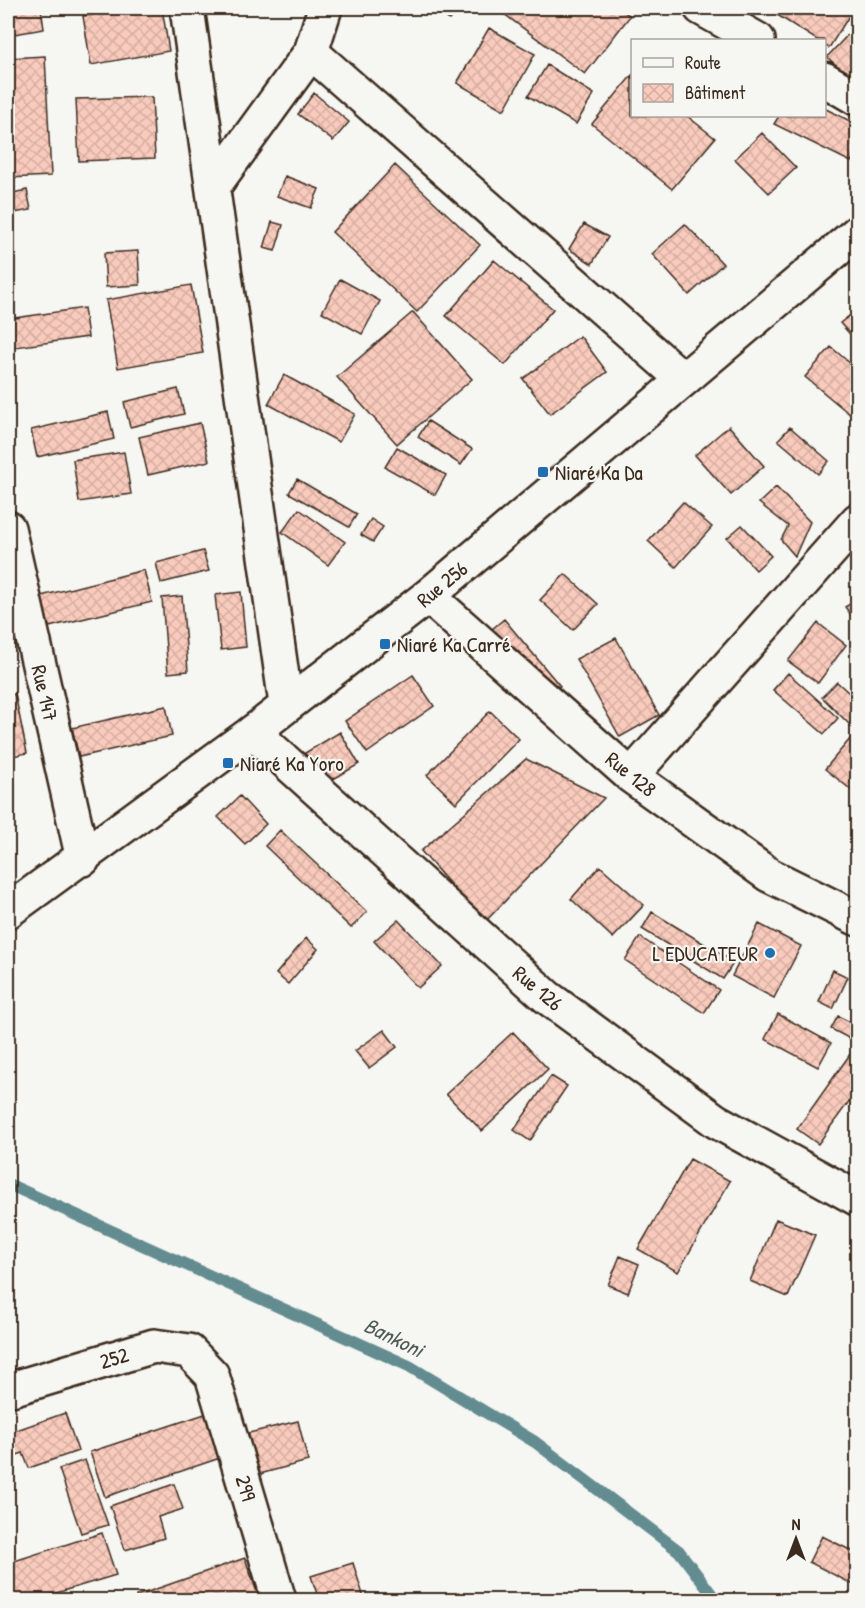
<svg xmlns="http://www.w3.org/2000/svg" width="865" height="1608" font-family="'Patrick Hand',sans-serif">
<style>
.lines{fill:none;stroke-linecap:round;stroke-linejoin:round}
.stream{stroke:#648c91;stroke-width:12}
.building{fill:url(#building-cross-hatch);stroke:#3b2a1e;stroke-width:1.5}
.minor-casing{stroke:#3b2a1e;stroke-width:38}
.tertiary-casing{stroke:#3b2a1e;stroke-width:38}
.minor{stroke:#f6f6f2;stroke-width:33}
.tertiary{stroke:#f6f6f2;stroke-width:33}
.poi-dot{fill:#1f6fb2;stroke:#f6f6f2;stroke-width:2}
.labels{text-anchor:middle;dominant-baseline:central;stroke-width:4.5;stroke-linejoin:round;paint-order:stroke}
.poi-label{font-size:21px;fill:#3b2a1e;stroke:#f6f6f2;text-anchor:start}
.street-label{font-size:21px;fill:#3b2a1e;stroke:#f6f6f2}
.water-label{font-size:22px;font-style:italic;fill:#505b58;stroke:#f6f6f2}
</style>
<defs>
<pattern id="building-cross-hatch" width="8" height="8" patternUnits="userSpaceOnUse" patternTransform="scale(1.5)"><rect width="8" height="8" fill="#f9cbbd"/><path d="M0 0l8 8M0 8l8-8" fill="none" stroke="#d6aea2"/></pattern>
</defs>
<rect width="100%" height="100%" fill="#f6f6f2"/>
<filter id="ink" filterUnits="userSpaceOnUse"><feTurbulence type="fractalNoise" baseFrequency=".0167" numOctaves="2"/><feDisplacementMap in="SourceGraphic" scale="12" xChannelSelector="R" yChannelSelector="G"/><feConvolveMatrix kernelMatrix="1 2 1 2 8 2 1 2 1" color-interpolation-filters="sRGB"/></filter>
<g filter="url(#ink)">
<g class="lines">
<path class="stream" d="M 8,1184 L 409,1366 L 535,1442 L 679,1551 L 716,1600"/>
</g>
<path class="building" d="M 22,8 L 41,8 L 44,29 L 8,35 L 8,10 Z
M 136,8 L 162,8 L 169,51 L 91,65 L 83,16 Z
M 435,8 L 461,8 L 449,20 Z
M 496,8 L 619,8 L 630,16 L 585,74 Z
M 777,8 L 854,8 L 829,48 L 824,45 L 824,40 L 817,40 L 774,13 Z
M 858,24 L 858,85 L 827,57 Z
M 489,28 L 535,54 L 504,110 L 457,83 Z
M 45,56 L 51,176 L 8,178 L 8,58 Z
M 547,65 L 594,94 L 576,124 L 528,96 Z
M 632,75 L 632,116 L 687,116 L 715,138 L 672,189 L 592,124 Z
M 314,93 L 349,122 L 333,141 L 298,114 Z
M 152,97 L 155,158 L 79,161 L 76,99 Z
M 824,108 L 858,125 L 858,150 L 851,162 L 774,124 L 779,116 L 824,116 Z
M 762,133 L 796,168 L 769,193 L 735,159 Z
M 395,165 L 480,245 L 417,312 L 332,232 Z
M 285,176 L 319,189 L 311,208 L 277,196 Z
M 27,190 L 31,210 L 8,214 L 8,194 Z
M 272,222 L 283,225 L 275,251 L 264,248 Z
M 584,224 L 608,237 L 592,264 L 569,249 Z
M 685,224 L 723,264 L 689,295 L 652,254 Z
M 138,251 L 140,285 L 106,287 L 104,253 Z
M 494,260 L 553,309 L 505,365 L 446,316 Z
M 340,279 L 380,301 L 362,334 L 322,312 Z
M 191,285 L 203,353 L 118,368 L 106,300 Z
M 84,308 L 88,337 L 8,348 L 8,319 Z
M 858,309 L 858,343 L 840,323 Z
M 413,312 L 472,379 L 397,444 L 337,377 Z
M 580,336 L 607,372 L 550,414 L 523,379 Z
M 831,347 L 858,370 L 858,421 L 805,377 Z
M 284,375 L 355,414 L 339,442 L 268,404 Z
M 178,389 L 184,414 L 130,427 L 124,402 Z
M 108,412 L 114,439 L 37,457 L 31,430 Z
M 428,421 L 472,449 L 461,465 L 418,437 Z
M 200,423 L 209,461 L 148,475 L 139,437 Z
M 729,426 L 764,466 L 731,495 L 695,455 Z
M 790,427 L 829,461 L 818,474 L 778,440 Z
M 397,447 L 446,475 L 435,495 L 385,467 Z
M 124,452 L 131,494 L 79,502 L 73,460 Z
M 297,479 L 357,514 L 349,527 L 289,493 Z
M 776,487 L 810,522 L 795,556 L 781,540 L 788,526 L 759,503 Z
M 683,502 L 712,527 L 676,567 L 648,541 Z
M 299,509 L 345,542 L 328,565 L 282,532 Z
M 371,519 L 383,527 L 373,542 L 361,535 Z
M 742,525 L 771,556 L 756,570 L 727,538 Z
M 203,551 L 209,571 L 161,583 L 156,563 Z
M 144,570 L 152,602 L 49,627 L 41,596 Z
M 565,574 L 598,604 L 573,630 L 540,600 Z
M 241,592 L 246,647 L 221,650 L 215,595 Z
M 182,596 L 188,671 L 168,673 L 162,598 Z
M 858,599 L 858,624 L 845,607 Z
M 504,619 L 560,686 L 549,695 L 492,629 Z
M 818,623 L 846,645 L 818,683 L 788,661 Z
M 616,638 L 659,715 L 620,737 L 576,659 Z
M 788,673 L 838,718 L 824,734 L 773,690 Z
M 413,675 L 434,706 L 367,753 L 345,721 Z
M 837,682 L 858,701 L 858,721 L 852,727 L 822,697 Z
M 15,694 L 27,753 L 8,757 L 8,696 Z
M 166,706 L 172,736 L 79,757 L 72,728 Z
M 490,711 L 519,739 L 456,803 L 427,775 Z
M 340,732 L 359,764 L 325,784 L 305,753 Z
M 856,732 L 858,788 L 854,792 L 825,769 Z
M 526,759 L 604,798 L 484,923 L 421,851 Z
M 240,796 L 266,824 L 245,844 L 218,817 Z
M 280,830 L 367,912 L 351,928 L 265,846 Z
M 600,866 L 644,905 L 613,938 L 571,899 Z
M 652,912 L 734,962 L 723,979 L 642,929 Z
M 398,920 L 442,966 L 418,988 L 374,941 Z
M 759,924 L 801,946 L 774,998 L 732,976 Z
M 640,937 L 719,990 L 704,1013 L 625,960 Z
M 306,938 L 318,949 L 288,984 L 276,974 Z
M 833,970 L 848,977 L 833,1009 L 819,1002 Z
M 778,1014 L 831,1043 L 818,1067 L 765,1039 Z
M 838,1016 L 858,1026 L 858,1043 L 831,1029 Z
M 384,1030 L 397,1047 L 369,1068 L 355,1051 Z
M 513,1032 L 548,1069 L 482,1131 L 446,1094 Z
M 853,1050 L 858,1053 L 858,1089 L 818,1144 L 797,1129 Z
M 551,1076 L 567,1086 L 530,1141 L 514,1130 Z
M 690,1159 L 730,1181 L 678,1272 L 638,1249 Z
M 776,1219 L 815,1235 L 788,1297 L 750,1281 Z
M 620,1256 L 639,1264 L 628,1293 L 608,1285 Z
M 65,1413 L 78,1451 L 29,1468 L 23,1453 L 8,1458 L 8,1433 Z
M 208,1413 L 223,1457 L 105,1497 L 90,1452 Z
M 298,1421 L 308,1461 L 256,1475 L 245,1434 Z
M 85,1460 L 108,1525 L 81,1533 L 59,1469 Z
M 174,1484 L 183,1509 L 158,1517 L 164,1538 L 125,1550 L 110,1506 Z
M 102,1533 L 116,1575 L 33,1600 L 8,1600 L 8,1563 Z
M 822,1536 L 858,1554 L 858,1587 L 809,1562 Z
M 245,1558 L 259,1598 L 137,1600 L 136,1596 Z
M 353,1563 L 364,1598 L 319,1600 L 311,1576 Z"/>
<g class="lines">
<defs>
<path id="minor" d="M 187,8 L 286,704
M 701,8 L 758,40
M 311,52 L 683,379
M 824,79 L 858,99
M 213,187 L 311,52 L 325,8
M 8,528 L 83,859
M 428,596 L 631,776 L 769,875 L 858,919
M 253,732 L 547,997 L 716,1121 L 858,1199
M 631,776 L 858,520
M 8,1390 L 154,1346 L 189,1351 L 212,1375 L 279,1600"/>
<path id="tertiary" d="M 8,911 L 253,732 L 428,596 L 858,232"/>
</defs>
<use href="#minor" class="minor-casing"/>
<use href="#tertiary" class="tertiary-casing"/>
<use href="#minor" class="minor"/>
<use href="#tertiary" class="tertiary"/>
</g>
</g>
<g class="poi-dot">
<rect x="537" y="466" width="12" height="12" rx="3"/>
<rect x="379" y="638" width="12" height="12" rx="3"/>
<rect x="222" y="757" width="12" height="12" rx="3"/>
<circle cx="770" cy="953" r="6"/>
</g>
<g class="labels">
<g class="poi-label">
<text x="555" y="472">Niaré Ka Da</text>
<text x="397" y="644">Niaré Ka Carré</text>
<text x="240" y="763">Niaré Ka Yoro</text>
<text x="758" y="953" text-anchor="end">L EDUCATEUR</text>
</g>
<g class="street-label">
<text transform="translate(442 584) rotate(-40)">Rue 256</text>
<text transform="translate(45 693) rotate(77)">Rue 147</text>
<text transform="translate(631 774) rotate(39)">Rue 128</text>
<text transform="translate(538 988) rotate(40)">Rue 126</text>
<text transform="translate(114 1358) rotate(-17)">252</text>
<text transform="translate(246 1488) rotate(73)">299</text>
</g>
<g class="water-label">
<text transform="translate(394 1337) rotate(26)">Bankoni</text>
</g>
</g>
<rect width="865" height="1608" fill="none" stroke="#f6f6f2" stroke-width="30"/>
<rect x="15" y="15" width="835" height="1578" fill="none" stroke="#3b2a1e" stroke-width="2" filter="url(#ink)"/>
<rect x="631" y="39" width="195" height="78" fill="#f6f6f2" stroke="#aba49d" stroke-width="1.5"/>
<rect x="643" y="58" width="30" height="9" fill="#f6f6f2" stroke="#aba49d" stroke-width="1.5"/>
<text x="685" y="69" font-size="18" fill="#3b2a1e">Route</text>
<rect x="643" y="84" width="30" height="18" fill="url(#building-cross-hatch)" stroke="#aba49d" stroke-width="1.5"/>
<text x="685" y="99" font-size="18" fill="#3b2a1e">Bâtiment</text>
<g transform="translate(796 1539)" stroke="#f6f6f2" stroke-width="4.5" paint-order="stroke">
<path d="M0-4.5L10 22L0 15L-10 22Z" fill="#3b2a1e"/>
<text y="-9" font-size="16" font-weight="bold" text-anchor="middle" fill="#3b2a1e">N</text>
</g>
</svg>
